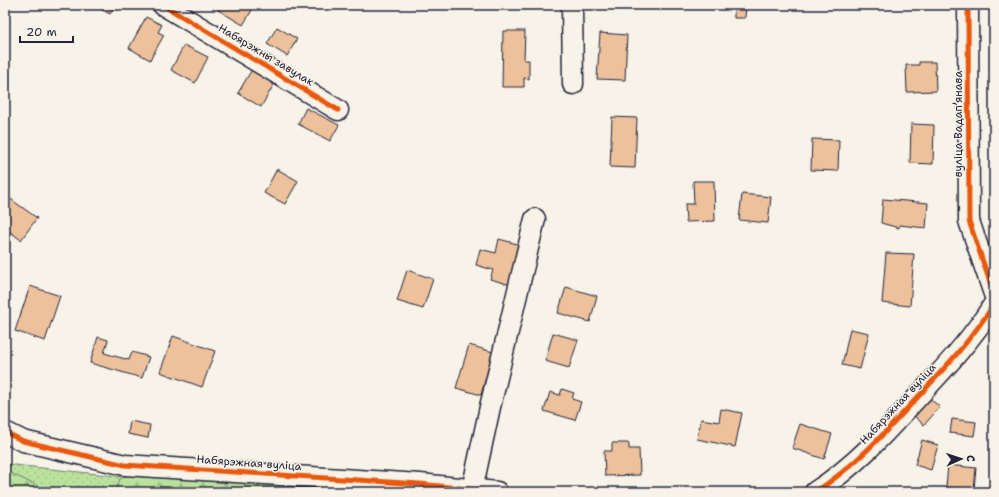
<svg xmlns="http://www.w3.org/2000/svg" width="999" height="497" font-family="'Shantell Sans',sans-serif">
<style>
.grass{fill:url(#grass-dots);stroke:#6e826c}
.forest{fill:url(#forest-firs);stroke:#6e826c}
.building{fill:#ecc19b;stroke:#22223b}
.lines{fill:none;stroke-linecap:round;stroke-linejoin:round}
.minor-casing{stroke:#22223b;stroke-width:23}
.minor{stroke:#f7f3e8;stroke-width:20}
.cycleway-casing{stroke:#f7f3e8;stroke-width:8}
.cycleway{stroke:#e8590c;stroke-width:5}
.labels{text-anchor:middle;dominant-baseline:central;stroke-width:3;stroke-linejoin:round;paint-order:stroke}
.street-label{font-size:11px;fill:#22223b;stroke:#f7f3e8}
</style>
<defs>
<pattern id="grass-dots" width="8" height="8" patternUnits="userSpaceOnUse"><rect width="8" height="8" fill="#bbe29d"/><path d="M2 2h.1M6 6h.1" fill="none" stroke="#a0c288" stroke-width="1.8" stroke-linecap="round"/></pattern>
<pattern id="forest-firs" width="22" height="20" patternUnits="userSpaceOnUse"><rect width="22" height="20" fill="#bbe29d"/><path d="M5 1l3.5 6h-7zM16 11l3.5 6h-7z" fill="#a0c288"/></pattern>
</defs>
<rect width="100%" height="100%" fill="#f7f3e8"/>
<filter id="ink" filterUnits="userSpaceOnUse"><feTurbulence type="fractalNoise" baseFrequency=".025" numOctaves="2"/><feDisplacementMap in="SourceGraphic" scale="8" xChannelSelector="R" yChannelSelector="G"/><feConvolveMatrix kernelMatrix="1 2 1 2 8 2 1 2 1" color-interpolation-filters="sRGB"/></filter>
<g filter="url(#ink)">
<path class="grass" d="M 5,464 L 265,492 L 5,492 Z"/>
<path class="forest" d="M 146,466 L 407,492 L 115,492 L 120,479 Z
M 5,468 L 10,473 L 51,492 L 5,492 Z"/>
<path class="building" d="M 92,5 L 115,5 L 110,14 Z
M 221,5 L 244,5 L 252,10 L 243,25 L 218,10 Z
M 734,5 L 746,5 L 745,18 L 734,18 Z
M 146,17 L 162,25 L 158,32 L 164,35 L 150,60 L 129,48 Z
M 277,27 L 297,39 L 287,56 L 267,44 Z
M 503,31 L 525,31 L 524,60 L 529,60 L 529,79 L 524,78 L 524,87 L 502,87 Z
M 600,33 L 627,35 L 625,80 L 597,79 Z
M 184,45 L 208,57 L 195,83 L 171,70 Z
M 919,62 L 935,62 L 936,91 L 907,92 L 906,65 L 919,65 Z
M 254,66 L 277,79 L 261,107 L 238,93 Z
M 306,108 L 339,125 L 330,141 L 298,124 Z
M 612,117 L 637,118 L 635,168 L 610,167 Z
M 911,124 L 934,125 L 933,164 L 910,163 Z
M 812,139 L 839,140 L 838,171 L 811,170 Z
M 992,145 L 994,145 L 994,169 L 991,169 Z
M 277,169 L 298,181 L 285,204 L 264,193 Z
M 693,181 L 714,181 L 715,221 L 686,222 L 685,204 L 694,204 Z
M 742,194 L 771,197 L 768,223 L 739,220 Z
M 5,195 L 37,218 L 21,240 L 5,228 Z
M 883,199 L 928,203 L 926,228 L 899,225 L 899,228 L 881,223 Z
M 499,239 L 521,245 L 511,285 L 490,279 L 493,270 L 476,265 L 480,249 L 496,253 Z
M 886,253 L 914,254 L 910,306 L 882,303 Z
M 407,270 L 433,279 L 423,309 L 397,301 Z
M 30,286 L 60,296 L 45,341 L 15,331 Z
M 566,287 L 597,296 L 590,322 L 558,313 Z
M 850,329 L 869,333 L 860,369 L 842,365 Z
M 553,333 L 578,340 L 569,368 L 545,361 Z
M 173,336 L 215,351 L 202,387 L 160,372 Z
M 98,337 L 108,340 L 104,353 L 129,360 L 132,352 L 149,357 L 142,378 L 90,363 Z
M 469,345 L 493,352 L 481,395 L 456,388 Z
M 562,389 L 574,393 L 572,399 L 581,402 L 575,420 L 544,411 L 550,392 L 560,395 Z
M 929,398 L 940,407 L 924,425 L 913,415 Z
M 721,409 L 742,413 L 735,447 L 697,439 L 701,419 L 719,422 Z
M 952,419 L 976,422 L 974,436 L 950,433 Z
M 130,421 L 150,425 L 148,438 L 128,434 Z
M 800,424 L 832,434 L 824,459 L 792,448 Z
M 922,440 L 938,445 L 931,470 L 915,465 Z
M 612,443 L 629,443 L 629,449 L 639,449 L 640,475 L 605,476 L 604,451 L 612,451 Z
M 948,465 L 976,468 L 974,490 L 946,487 Z"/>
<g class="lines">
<defs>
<path id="minor" d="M 163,5 L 338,110
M 572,5 L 573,84
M 968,5 L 969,221 L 994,294
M 5,432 L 23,441 L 125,465 L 420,484 L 497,492
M 472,490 L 490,407 L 535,219
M 815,492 C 854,467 884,434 915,400 C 943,370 972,339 994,304"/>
</defs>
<use href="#minor" class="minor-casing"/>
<use href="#minor" class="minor"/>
<defs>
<path id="cycleway" d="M 163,5 L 338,110
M 968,5 L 969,221 L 994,294
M 5,432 L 23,441 L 125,465 L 420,484 L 497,492
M 815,492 C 854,467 884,434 915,400 C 943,370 972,339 994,304"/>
</defs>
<use href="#cycleway" class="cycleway-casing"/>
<use href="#cycleway" class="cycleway"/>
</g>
</g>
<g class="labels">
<g class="street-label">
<text transform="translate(266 55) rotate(31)">Набярэжны завулак</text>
<text transform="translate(958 124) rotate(-90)">вуліца Вадапʼянава</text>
<text transform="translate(898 404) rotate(-47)">Набярэжная вуліца</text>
<text transform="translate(249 463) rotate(4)">Набярэжная вуліца</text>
</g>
</g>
<rect width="999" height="497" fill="none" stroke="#f7f3e8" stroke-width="20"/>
<rect x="10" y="10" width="979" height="477" fill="none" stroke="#22223b" stroke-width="1.5" filter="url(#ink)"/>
<g transform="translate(961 459) rotate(87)" stroke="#f7f3e8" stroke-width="3" paint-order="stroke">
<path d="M0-3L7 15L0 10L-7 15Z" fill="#22223b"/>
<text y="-6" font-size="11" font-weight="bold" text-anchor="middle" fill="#22223b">С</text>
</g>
<path d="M20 36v6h53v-6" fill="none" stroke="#22223b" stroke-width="2"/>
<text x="26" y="36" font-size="12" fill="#22223b" stroke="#f7f3e8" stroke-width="3" paint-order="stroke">20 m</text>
</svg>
